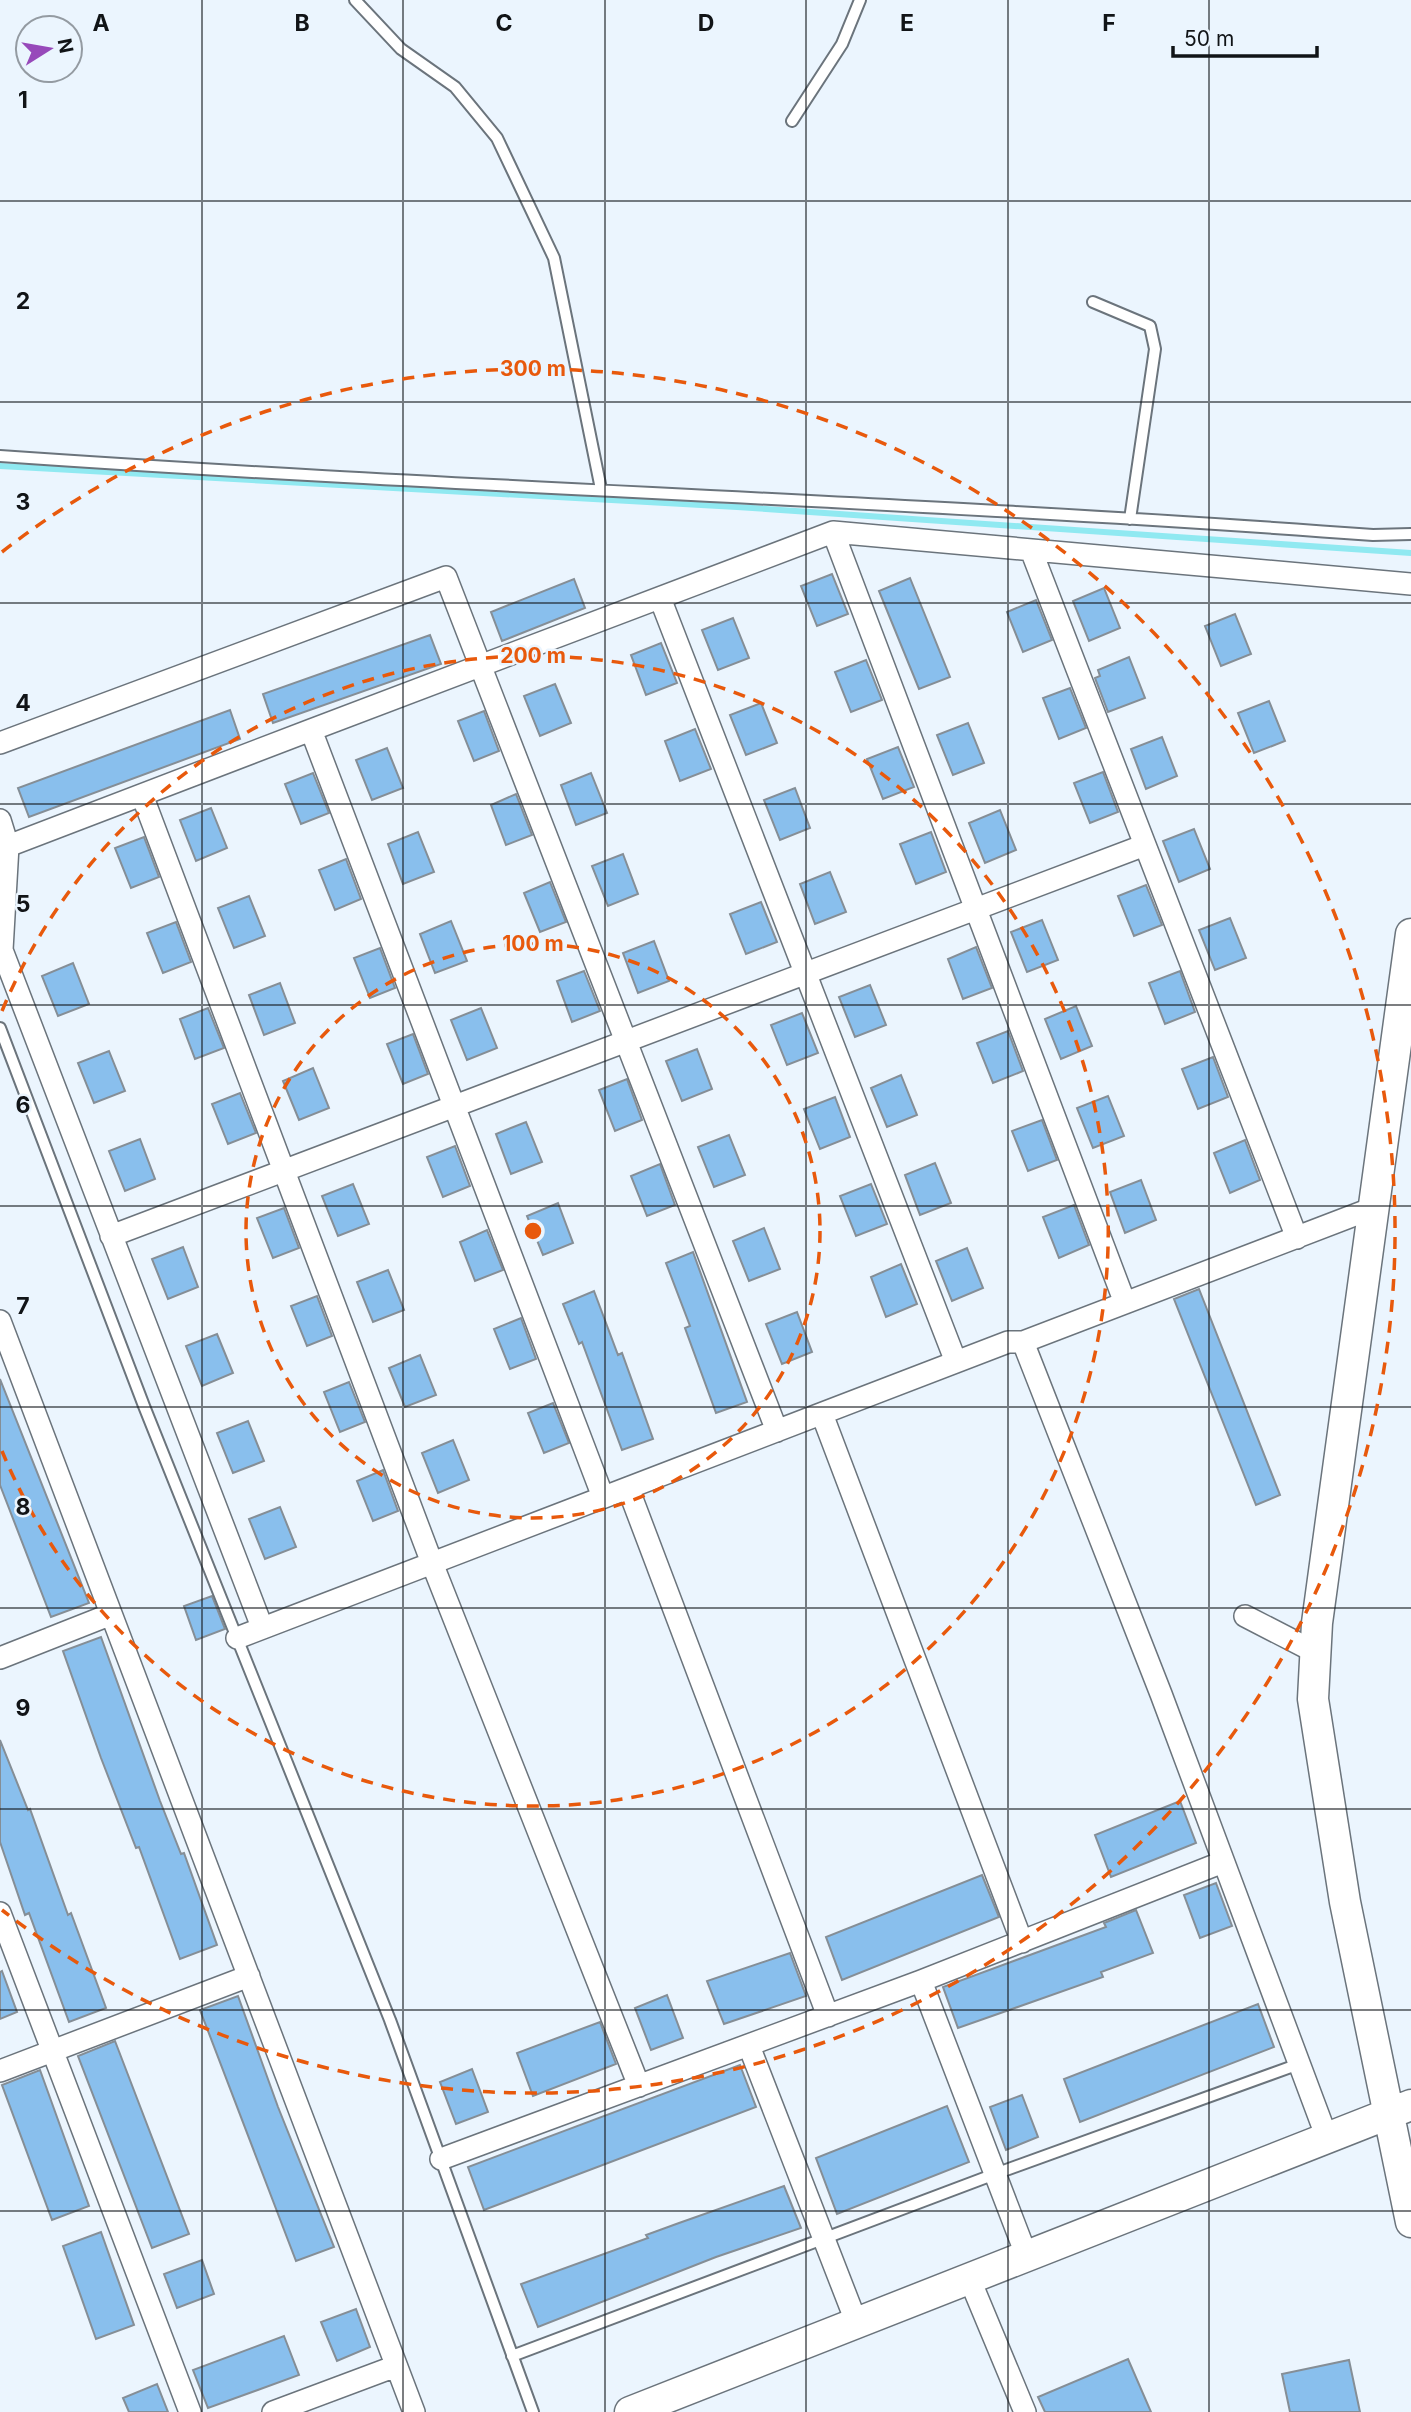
<svg xmlns="http://www.w3.org/2000/svg" width="1411" height="2412" font-family="Inter,sans-serif">
<style>
.lines{fill:none;stroke-linecap:round;stroke-linejoin:round}
.stream{stroke:#90e9f1;stroke-width:6}
.building{fill:#89bfed;stroke:#858e96;stroke-width:2}
.lane-casing{stroke:#6b747c;stroke-width:14}
.street-casing{stroke:#6b747c;stroke-width:24}
.secondary-casing{stroke:#6b747c;stroke-width:33}
.lane{stroke:#fff;stroke-width:10}
.street{stroke:#fff;stroke-width:21}
.secondary{stroke:#fff;stroke-width:30}
.grid{fill:none;stroke:#111417;stroke-width:2;stroke-opacity:0.55}
.ring{fill:none;stroke:#e8590c;stroke-width:3.5;stroke-dasharray:12 9}
.grid-label{font-size:23px;text-anchor:middle;font-weight:bold;fill:#111417;stroke:#ebf5fe;stroke-width:5;stroke-linejoin:round;paint-order:stroke}
.centre{fill:#e8590c;stroke:#ebf5fe;stroke-width:3.5}
.ring-label{font-size:21px;text-anchor:middle;font-weight:bold;fill:#e8590c;stroke:#ebf5fe;stroke-width:5;stroke-linejoin:round;paint-order:stroke}
</style>
<rect width="100%" height="100%" fill="#ebf5fe"/>
<g class="lines">
<path class="stream" d="M 0,466 L 737,507 L 1411,553"/>
</g>
<path class="building" d="M 832,574 L 848,614 L 817,626 L 801,586 Z
M 910,578 L 950,677 L 919,689 L 879,591 Z
M 574,579 L 585,608 L 502,641 L 491,612 Z
M 1104,588 L 1120,628 L 1089,641 L 1073,601 Z
M 1036,600 L 1052,640 L 1023,652 L 1007,612 Z
M 1235,614 L 1251,654 L 1221,666 L 1205,626 Z
M 733,618 L 749,658 L 718,670 L 702,630 Z
M 430,635 L 441,664 L 273,723 L 263,694 Z
M 661,643 L 677,683 L 646,695 L 631,655 Z
M 1129,657 L 1145,698 L 1108,712 L 1095,678 L 1100,676 L 1098,670 Z
M 866,660 L 882,700 L 851,712 L 835,672 Z
M 555,684 L 571,723 L 540,736 L 524,696 Z
M 1070,688 L 1086,728 L 1059,739 L 1043,698 Z
M 1269,701 L 1285,741 L 1254,753 L 1238,713 Z
M 761,703 L 777,743 L 746,755 L 730,715 Z
M 230,710 L 240,739 L 29,817 L 18,788 Z
M 484,711 L 499,751 L 474,761 L 458,721 Z
M 968,723 L 984,763 L 953,775 L 937,735 Z
M 695,729 L 711,769 L 680,781 L 665,741 Z
M 1162,737 L 1177,776 L 1146,789 L 1131,749 Z
M 898,747 L 914,787 L 883,799 L 867,759 Z
M 387,748 L 403,788 L 372,800 L 356,760 Z
M 1103,772 L 1118,812 L 1090,823 L 1074,783 Z
M 313,773 L 329,813 L 301,824 L 285,784 Z
M 591,773 L 607,813 L 576,825 L 561,785 Z
M 795,788 L 810,828 L 780,840 L 764,800 Z
M 516,794 L 532,835 L 506,845 L 491,805 Z
M 211,808 L 227,848 L 196,861 L 180,820 Z
M 1000,810 L 1016,850 L 985,863 L 969,823 Z
M 1194,829 L 1210,869 L 1179,882 L 1163,841 Z
M 418,832 L 434,872 L 403,884 L 388,844 Z
M 931,832 L 946,872 L 916,884 L 900,844 Z
M 144,837 L 159,877 L 131,888 L 115,848 Z
M 623,854 L 638,894 L 608,906 L 592,866 Z
M 346,859 L 361,899 L 335,910 L 319,870 Z
M 830,872 L 846,912 L 815,924 L 800,884 Z
M 550,882 L 566,922 L 540,932 L 524,893 Z
M 1146,885 L 1162,925 L 1134,936 L 1118,896 Z
M 249,896 L 265,936 L 234,948 L 218,908 Z
M 761,902 L 777,942 L 746,954 L 730,914 Z
M 1230,918 L 1246,958 L 1215,970 L 1199,930 Z
M 1042,920 L 1058,960 L 1027,972 L 1011,932 Z
M 451,921 L 467,961 L 435,973 L 420,934 Z
M 176,922 L 191,962 L 163,973 L 147,933 Z
M 654,941 L 669,981 L 638,993 L 623,953 Z
M 976,947 L 992,988 L 963,999 L 948,959 Z
M 380,948 L 395,988 L 370,998 L 354,958 Z
M 73,963 L 89,1004 L 58,1016 L 42,976 Z
M 584,971 L 600,1011 L 572,1022 L 557,981 Z
M 1180,971 L 1195,1012 L 1165,1024 L 1149,983 Z
M 280,983 L 295,1023 L 264,1035 L 249,995 Z
M 870,985 L 886,1025 L 855,1037 L 839,997 Z
M 1076,1006 L 1092,1046 L 1061,1059 L 1045,1019 Z
M 208,1008 L 224,1048 L 195,1059 L 180,1019 Z
M 481,1008 L 497,1048 L 467,1060 L 451,1020 Z
M 802,1013 L 818,1053 L 787,1065 L 771,1025 Z
M 1008,1031 L 1023,1071 L 993,1083 L 977,1043 Z
M 413,1034 L 428,1074 L 403,1084 L 387,1044 Z
M 697,1049 L 712,1089 L 682,1101 L 666,1061 Z
M 109,1051 L 125,1091 L 94,1103 L 78,1063 Z
M 1213,1057 L 1228,1097 L 1198,1109 L 1182,1069 Z
M 313,1068 L 329,1108 L 299,1120 L 283,1081 Z
M 901,1075 L 917,1115 L 887,1127 L 871,1088 Z
M 627,1079 L 642,1120 L 615,1131 L 599,1090 Z
M 240,1093 L 256,1133 L 228,1144 L 212,1104 Z
M 1108,1096 L 1124,1136 L 1093,1148 L 1077,1108 Z
M 835,1097 L 850,1137 L 820,1149 L 804,1109 Z
M 1042,1120 L 1057,1160 L 1028,1171 L 1012,1131 Z
M 526,1122 L 542,1162 L 511,1174 L 496,1134 Z
M 729,1135 L 745,1175 L 714,1187 L 698,1147 Z
M 140,1139 L 155,1179 L 125,1191 L 109,1151 Z
M 1245,1140 L 1260,1180 L 1230,1193 L 1214,1153 Z
M 455,1146 L 470,1186 L 443,1197 L 427,1157 Z
M 935,1163 L 951,1203 L 920,1215 L 905,1175 Z
M 660,1164 L 675,1205 L 647,1216 L 631,1176 Z
M 1141,1180 L 1156,1220 L 1125,1233 L 1110,1192 Z
M 353,1184 L 369,1224 L 338,1236 L 322,1196 Z
M 871,1184 L 887,1224 L 856,1236 L 840,1196 Z
M 558,1203 L 573,1243 L 543,1255 L 527,1216 Z
M 1074,1205 L 1089,1245 L 1059,1258 L 1043,1217 Z
M 284,1208 L 299,1248 L 273,1258 L 257,1218 Z
M 764,1228 L 780,1269 L 749,1281 L 733,1241 Z
M 487,1230 L 503,1270 L 475,1281 L 460,1242 Z
M 183,1247 L 198,1287 L 168,1299 L 152,1259 Z
M 967,1248 L 983,1288 L 952,1301 L 936,1261 Z
M 693,1252 L 747,1402 L 716,1413 L 685,1328 L 690,1326 L 666,1263 Z
M 901,1264 L 917,1304 L 886,1317 L 871,1277 Z
M 388,1270 L 404,1310 L 373,1322 L 357,1282 Z
M 1199,1289 L 1280,1495 L 1256,1505 L 1174,1299 Z
M 594,1291 L 618,1355 L 622,1353 L 653,1439 L 622,1450 L 582,1342 L 579,1344 L 563,1304 Z
M 317,1296 L 332,1336 L 307,1346 L 291,1306 Z
M 797,1312 L 812,1352 L 782,1364 L 766,1324 Z
M 521,1318 L 536,1359 L 510,1369 L 494,1329 Z
M 217,1334 L 233,1373 L 202,1386 L 186,1346 Z
M 420,1355 L 436,1395 L 405,1407 L 389,1368 Z
M 0,1379 L 89,1603 L 51,1617 L 0,1485 Z
M 349,1382 L 365,1422 L 340,1432 L 324,1392 Z
M 553,1403 L 569,1443 L 544,1453 L 528,1413 Z
M 248,1421 L 264,1461 L 233,1473 L 217,1433 Z
M 453,1440 L 469,1480 L 438,1493 L 422,1453 Z
M 383,1470 L 398,1511 L 373,1521 L 357,1481 Z
M 280,1507 L 296,1547 L 265,1559 L 249,1519 Z
M 212,1596 L 225,1629 L 196,1640 L 184,1606 Z
M 101,1637 L 160,1801 L 181,1854 L 184,1853 L 217,1945 L 180,1959 L 139,1847 L 136,1848 L 101,1758 L 63,1651 Z
M 0,1740 L 28,1810 L 30,1809 L 68,1915 L 71,1913 L 106,2008 L 69,2022 L 29,1913 L 25,1915 L 0,1842 Z
M 1180,1801 L 1196,1843 L 1111,1877 L 1095,1835 Z
M 982,1875 L 999,1917 L 842,1980 L 826,1937 Z
M 1216,1883 L 1232,1926 L 1200,1938 L 1184,1895 Z
M 1136,1910 L 1153,1953 L 1101,1972 L 1103,1977 L 958,2028 L 943,1987 L 1106,1927 L 1104,1923 Z
M 790,1953 L 806,1996 L 724,2024 L 707,1981 Z
M 2,1971 L 17,2012 L 0,2019 L 0,1972 Z
M 667,1995 L 683,2038 L 651,2050 L 635,2008 Z
M 238,1996 L 278,2107 L 334,2247 L 296,2261 L 200,2010 Z
M 1258,2004 L 1274,2047 L 1080,2122 L 1064,2079 Z
M 600,2022 L 616,2064 L 533,2096 L 517,2053 Z
M 115,2041 L 189,2234 L 152,2248 L 78,2056 Z
M 740,2065 L 756,2107 L 484,2210 L 468,2167 Z
M 472,2069 L 488,2112 L 456,2124 L 440,2082 Z
M 40,2070 L 89,2206 L 52,2220 L 2,2085 Z
M 1022,2095 L 1038,2137 L 1006,2150 L 990,2107 Z
M 947,2106 L 969,2162 L 837,2214 L 816,2158 Z
M 784,2186 L 801,2228 L 716,2257 L 538,2327 L 521,2284 L 648,2238 L 646,2235 L 679,2223 Z
M 101,2232 L 134,2325 L 96,2339 L 63,2246 Z
M 202,2260 L 214,2294 L 177,2308 L 164,2274 Z
M 356,2309 L 370,2347 L 337,2361 L 321,2322 Z
M 284,2336 L 299,2375 L 208,2408 L 193,2370 Z
M 1128,2359 L 1151,2412 L 1045,2412 L 1038,2397 Z
M 1349,2360 L 1360,2412 L 1290,2412 L 1282,2374 Z
M 157,2384 L 168,2412 L 129,2412 L 123,2398 Z"/>
<g class="lines">
<defs>
<path id="lane" d="M 355,0 L 401,49 L 455,87 L 497,138 L 554,258 L 601,489
M 792,121 L 842,44 L 860,0
M 1093,302 L 1150,326 L 1155,349 L 1130,519
M 0,456 C 457,488 916,501 1373,535 L 1411,534
M 0,1028 L 144,1406 L 390,2020 L 533,2412
M 512,2356 L 995,2174 L 1299,2064"/>
<path id="street" d="M 833,532 L 1125,1303
M 1031,550 L 1297,1238
M 660,598 L 956,1362
M 0,743 L 446,577 L 777,1431
M 142,795 L 432,1563 L 639,2086
M 0,820 L 8,846 L 311,730
M 8,846 L 2,950 L 262,1627
M 111,1236 L 1145,845
M 0,1321 L 414,2412
M 1023,1342 L 1161,1694 L 1327,2138
M 822,1414 L 1022,1942
M 628,1488 L 828,2016
M 603,1497 L 311,730 L 833,532 L 1411,584
M 1245,1616 L 1315,1652
M 237,1638 L 1008,1342 L 1023,1342 L 1373,1208
M 0,1658 L 109,1615
M 0,1913 L 190,2412
M 921,1981 L 1027,2257
M 749,2046 L 857,2324
M 0,2071 L 249,1976
M 441,2159 L 921,1981 L 1223,1862
M 970,2280 L 1025,2412
M 273,2412 L 396,2366"/>
<path id="secondary" d="M 1411,934 L 1317,1623 L 1313,1699 L 1345,1902 L 1411,2222
M 630,2412 L 1411,2105"/>
</defs>
<use href="#lane" class="lane-casing"/>
<use href="#street" class="street-casing"/>
<use href="#secondary" class="secondary-casing"/>
<use href="#lane" class="lane"/>
<use href="#street" class="street"/>
<use href="#secondary" class="secondary"/>
</g>
<path class="grid" d="M 202,0 L 202,2412M 403,0 L 403,2412M 605,0 L 605,2412M 806,0 L 806,2412M 1008,0 L 1008,2412M 1209,0 L 1209,2412M 0,201 L 1411,201M 0,402 L 1411,402M 0,603 L 1411,603M 0,804 L 1411,804M 0,1005 L 1411,1005M 0,1206 L 1411,1206M 0,1407 L 1411,1407M 0,1608 L 1411,1608M 0,1809 L 1411,1809M 0,2010 L 1411,2010M 0,2211 L 1411,2211"/>
<g class="ring">
<circle cx="533" cy="1231" r="287"/>
<path d="M2 1011A575 575 0 1 1 2 1451"/>
<path d="M2 552A862 862 0 1 1 2 1910"/>
</g>
<g class="grid-label">
<text x="101" y="31">A</text>
<text x="302" y="31">B</text>
<text x="504" y="31">C</text>
<text x="706" y="31">D</text>
<text x="907" y="31">E</text>
<text x="1109" y="31">F</text>
<text x="23" y="108">1</text>
<text x="23" y="309">2</text>
<text x="23" y="510">3</text>
<text x="23" y="711">4</text>
<text x="23" y="912">5</text>
<text x="23" y="1113">6</text>
<text x="23" y="1314">7</text>
<text x="23" y="1515">8</text>
<text x="23" y="1716">9</text>
</g>
<circle cx="533" cy="1231" r="10" class="centre"/>
<g class="ring-label">
<text x="533" y="376">300 m</text>
<text x="533" y="663">200 m</text>
<text x="533" y="951">100 m</text>
</g>
<g transform="translate(49 49) rotate(79)"><circle r="33" fill="#ebf5fe" stroke="#949ba2" stroke-width="2"/>
<path d="M0-5L12 26L0 18L-12 26Z" fill="#9749ba"/>
<text y="-10" font-size="19" font-weight="bold" text-anchor="middle" fill="#111417">N</text>
</g>
<path d="M1173 46v10h144v-10" fill="none" stroke="#111417" stroke-width="3.5"/>
<text x="1184" y="46" font-size="21" fill="#111417" stroke="#ebf5fe" stroke-width="5" paint-order="stroke">50 m</text>
</svg>
